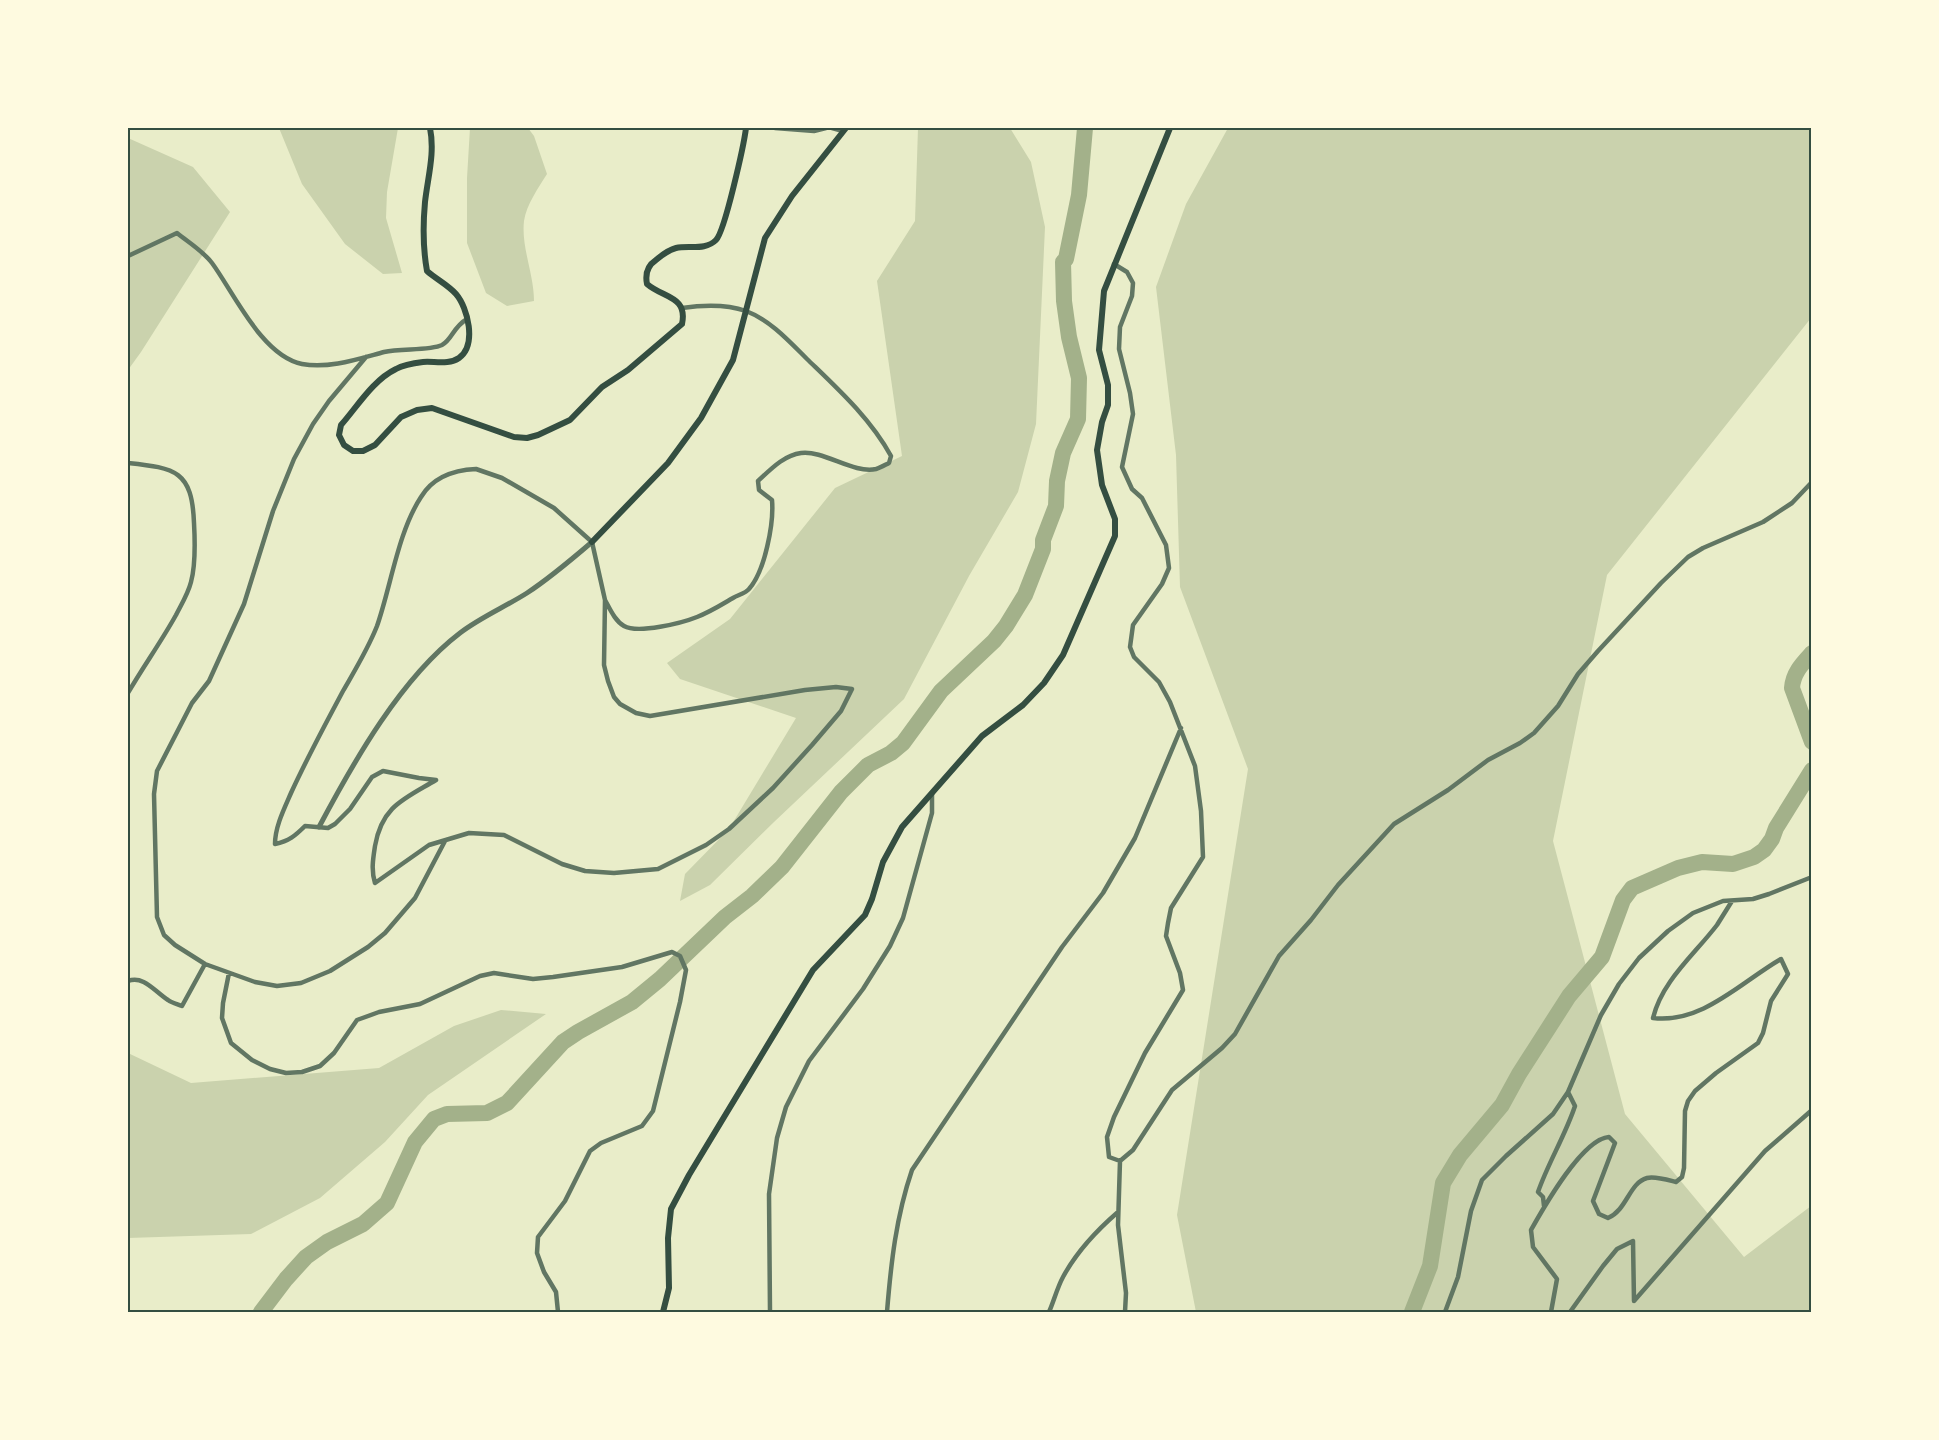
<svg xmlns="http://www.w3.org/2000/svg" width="1939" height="1440" font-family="Karla,sans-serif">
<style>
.green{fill:#cad2ad}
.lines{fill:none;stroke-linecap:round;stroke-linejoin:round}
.river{stroke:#a3b18a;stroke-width:16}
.minor{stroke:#617663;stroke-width:4.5}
.tertiary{stroke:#617663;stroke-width:5}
.secondary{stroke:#344e41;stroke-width:6}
.neatline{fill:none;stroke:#344e41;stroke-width:2}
</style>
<rect width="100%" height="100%" fill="#e9edc9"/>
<path class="green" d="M 279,128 L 398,128 L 387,192 L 386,218 L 402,273 L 383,274 L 345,244 L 302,184 Z
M 470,128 L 528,128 L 534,136 L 547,174 C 539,187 526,205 524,221 C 521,247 534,274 534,301 L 507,306 L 486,293 L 467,243 L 467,178 Z
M 918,128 L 1010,128 L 1031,162 L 1045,227 L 1036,424 L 1018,492 L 969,576 L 904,699 L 774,822 L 710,885 L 680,901 L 685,874 L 729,829 L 796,718 L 680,679 L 667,663 L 730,619 L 835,488 L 902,456 L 877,281 L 915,221 Z
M 1228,128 L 1811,128 L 1811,318 L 1607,575 L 1553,841 L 1625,1114 L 1744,1257 L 1811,1206 L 1811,1312 L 1196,1312 L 1177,1215 L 1248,769 L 1180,587 L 1176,455 L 1156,287 L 1186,204 Z
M 128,138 L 193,167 L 230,212 L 141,352 L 128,370 Z
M 501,1010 L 546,1014 L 428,1095 L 385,1142 L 320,1198 L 251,1234 L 128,1238 L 128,1053 L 191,1083 L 379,1068 L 454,1026 Z"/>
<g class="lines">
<path class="river" d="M 1812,653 C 1802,664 1793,673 1792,688 L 1812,742
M 261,1312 L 286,1279 L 306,1257 L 327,1242 L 363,1224 L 387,1203 L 415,1142 L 434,1119 L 447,1114 L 487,1113 L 507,1103 L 563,1042 L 578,1032 L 632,1002 L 660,979 L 725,917 L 752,896 L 782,867 L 841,792 L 868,765 L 891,753 L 903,743 L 941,691 L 994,641 L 1006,626 L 1025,595 L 1043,549 L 1043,540 L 1056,506 L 1057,481 L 1063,453 L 1078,419 L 1079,378 L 1069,337 L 1064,301 L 1063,262 L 1066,259 L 1079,195 L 1085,128
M 1412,1312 L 1430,1266 L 1443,1183 L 1460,1155 L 1502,1105 L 1519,1074 L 1569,996 L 1602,957 L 1623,900 L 1632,888 L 1678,868 L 1702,862 L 1733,864 L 1754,857 L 1764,850 L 1772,839 L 1776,828 L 1812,770"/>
<path class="minor" d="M 775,128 L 814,131 L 826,128
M 832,128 L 843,131
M 128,256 L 177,233 C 188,242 203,251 212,263 C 234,293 262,356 302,364 C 329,369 358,359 384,352 C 401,348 429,351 442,345 C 452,340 453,327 467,319
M 1114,264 L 1127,272 L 1133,283 L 1132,296 L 1120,327 L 1119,349 L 1130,393 L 1133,414 L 1122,467 L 1132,489 L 1142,498 L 1166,545 L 1169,568 L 1162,584 L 1133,625 L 1130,647 L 1134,657 L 1159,682 L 1170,702 L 1195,766 L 1201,811 L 1203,857 L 1171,908 L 1168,923 L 1166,936 L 1180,973 L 1183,990 L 1145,1053 L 1114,1117 L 1107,1137 L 1109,1157 L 1120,1161
M 366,357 L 329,401 L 313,424 L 294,459 L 273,511 L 244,604 L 209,681 L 192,703 L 157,771 L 154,794 L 157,917 L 164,935 L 175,945 L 205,964 L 255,982 L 277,986 L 301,983 L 330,971 L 368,947 L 385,933 L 415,898 L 445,841
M 128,463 C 176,468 192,471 194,523 C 195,541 196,564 191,582 C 188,594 181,605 176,615 C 161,642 143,667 128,693
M 476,469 L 502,478 L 554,508 L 592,542 L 605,600 L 604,665 L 608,681 L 614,697 L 620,704 L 636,713 L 650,716 L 805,690 L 836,687 L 852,689 L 841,711 L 812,745 L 773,788 L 729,829 L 706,845 L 658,869 L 614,873 L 585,871 L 562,864 L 504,835 L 469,833 L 429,845 L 375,883 C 371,870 373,859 375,846 C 382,806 404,799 436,780 L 419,778 L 383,771 L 372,777 L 350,809 L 335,824 L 328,828 L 305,826 C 295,836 289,841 275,844 C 275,827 284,809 291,793 C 307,758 325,725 343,691 C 355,670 368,649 377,626 C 391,586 398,532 421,497 C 433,477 454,470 476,469 Z
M 605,600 C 610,609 615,621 624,626 C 638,634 682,623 697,617 C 710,612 721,605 733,598 C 738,595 746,593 749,589 C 765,571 774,523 772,500 L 759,490 L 758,481 C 770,470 784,455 801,453 C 824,450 853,474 876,469 C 880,468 885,465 889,463 L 891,456 C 870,418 838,389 807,359 C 789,341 770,320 746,311 C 726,304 702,305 682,308
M 229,973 L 223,1003 L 222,1018 L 231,1043 L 252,1060 L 270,1069 L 286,1073 L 302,1072 L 320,1066 L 334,1053 L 357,1020 L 379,1012 L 420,1004 L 480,976 L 494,973 L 533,979 L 553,977 L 622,967 L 672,952 L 680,956 L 686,970 L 680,1002 L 653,1111 L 642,1126 L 601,1143 L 590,1151 L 565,1201 L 538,1237 L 537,1253 L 544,1272 L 556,1292 L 558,1312
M 128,981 C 144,975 155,992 168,1000 C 172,1003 177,1004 182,1006 L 205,964
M 1544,1206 L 1543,1197 L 1538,1192 C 1548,1163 1565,1136 1575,1106 L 1568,1092
M 770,1312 L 769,1194 L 777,1138 L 786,1107 L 809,1061 L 863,989 L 890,946 L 903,918 L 932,813 L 932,794
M 887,1312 C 891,1263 896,1217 912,1170 L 1062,947 L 1103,893 L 1135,838 L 1181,728
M 1049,1312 C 1054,1301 1057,1288 1063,1277 C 1077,1251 1096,1231 1118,1212
M 1125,1312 L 1126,1293 L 1118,1225 L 1120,1161 L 1133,1150 L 1172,1090 L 1222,1048 L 1235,1034 L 1279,956 L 1311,920 L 1338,885 L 1394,824 L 1448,790 L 1488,760 L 1520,743 L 1534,733 L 1558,706 L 1578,674 L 1598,651 L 1661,583 L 1688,557 L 1703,548 L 1763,522 L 1792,503 L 1812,482
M 1445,1312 L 1458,1277 L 1471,1211 L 1482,1180 L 1506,1156 L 1553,1114 L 1568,1092 L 1601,1015 L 1619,984 L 1639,958 L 1668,931 L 1693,913 L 1723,901 L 1753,899 L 1769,894 L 1812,877
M 1551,1312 L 1557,1279 L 1533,1247 L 1531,1230 C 1544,1207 1582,1139 1609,1137 L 1615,1143 L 1593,1201 L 1599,1214 L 1608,1218 C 1627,1210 1629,1183 1647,1178 C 1655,1176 1668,1180 1676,1182 L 1682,1177 L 1684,1168 L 1685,1111 L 1688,1101 L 1695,1091 L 1716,1073 L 1758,1043 L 1763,1033 L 1771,1001 L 1788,974 L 1781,959 C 1741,982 1702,1024 1653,1018 C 1662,981 1694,955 1717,925 C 1722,917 1727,909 1732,901
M 1570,1312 L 1603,1266 L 1617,1249 L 1633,1241 L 1634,1301 L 1765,1151 L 1812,1110"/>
<path class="tertiary" d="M 319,827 C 354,761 401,678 460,633 C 481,617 505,607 527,593 C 550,578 571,560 592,542"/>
<path class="secondary" d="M 430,128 C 435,153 428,176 425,202 C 423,224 423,249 427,271 C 436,279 448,285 456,294 C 468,308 477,345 459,358 C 449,365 434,361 423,362 C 414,363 403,365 396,369 C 373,380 357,407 341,425 L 339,435 L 344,445 L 353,451 L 363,451 L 375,445 L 401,417 L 417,410 L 432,408 L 514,437 L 527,438 L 538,435 L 570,420 L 602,387 L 628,370 L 682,324 C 688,296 663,298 647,284 C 645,274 647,266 656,260 C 662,255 668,250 676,248 C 689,245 705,251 716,240 C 725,231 744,144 746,128
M 592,542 L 668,463 L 701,418 L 733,360 L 765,238 L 792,196 L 846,128
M 663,1312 L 669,1288 L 668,1238 L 671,1209 L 689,1175 L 813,970 L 865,915 L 872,899 L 883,862 L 902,827 L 982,736 L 1023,705 L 1044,683 L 1063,655 L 1115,536 L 1115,519 L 1102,485 L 1097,450 L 1102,422 L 1108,405 L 1108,385 L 1099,350 L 1104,291 L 1170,128"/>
</g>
<rect width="1939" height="1440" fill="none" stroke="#fefae0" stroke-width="258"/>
<rect x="129" y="129" width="1681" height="1182" class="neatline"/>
</svg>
